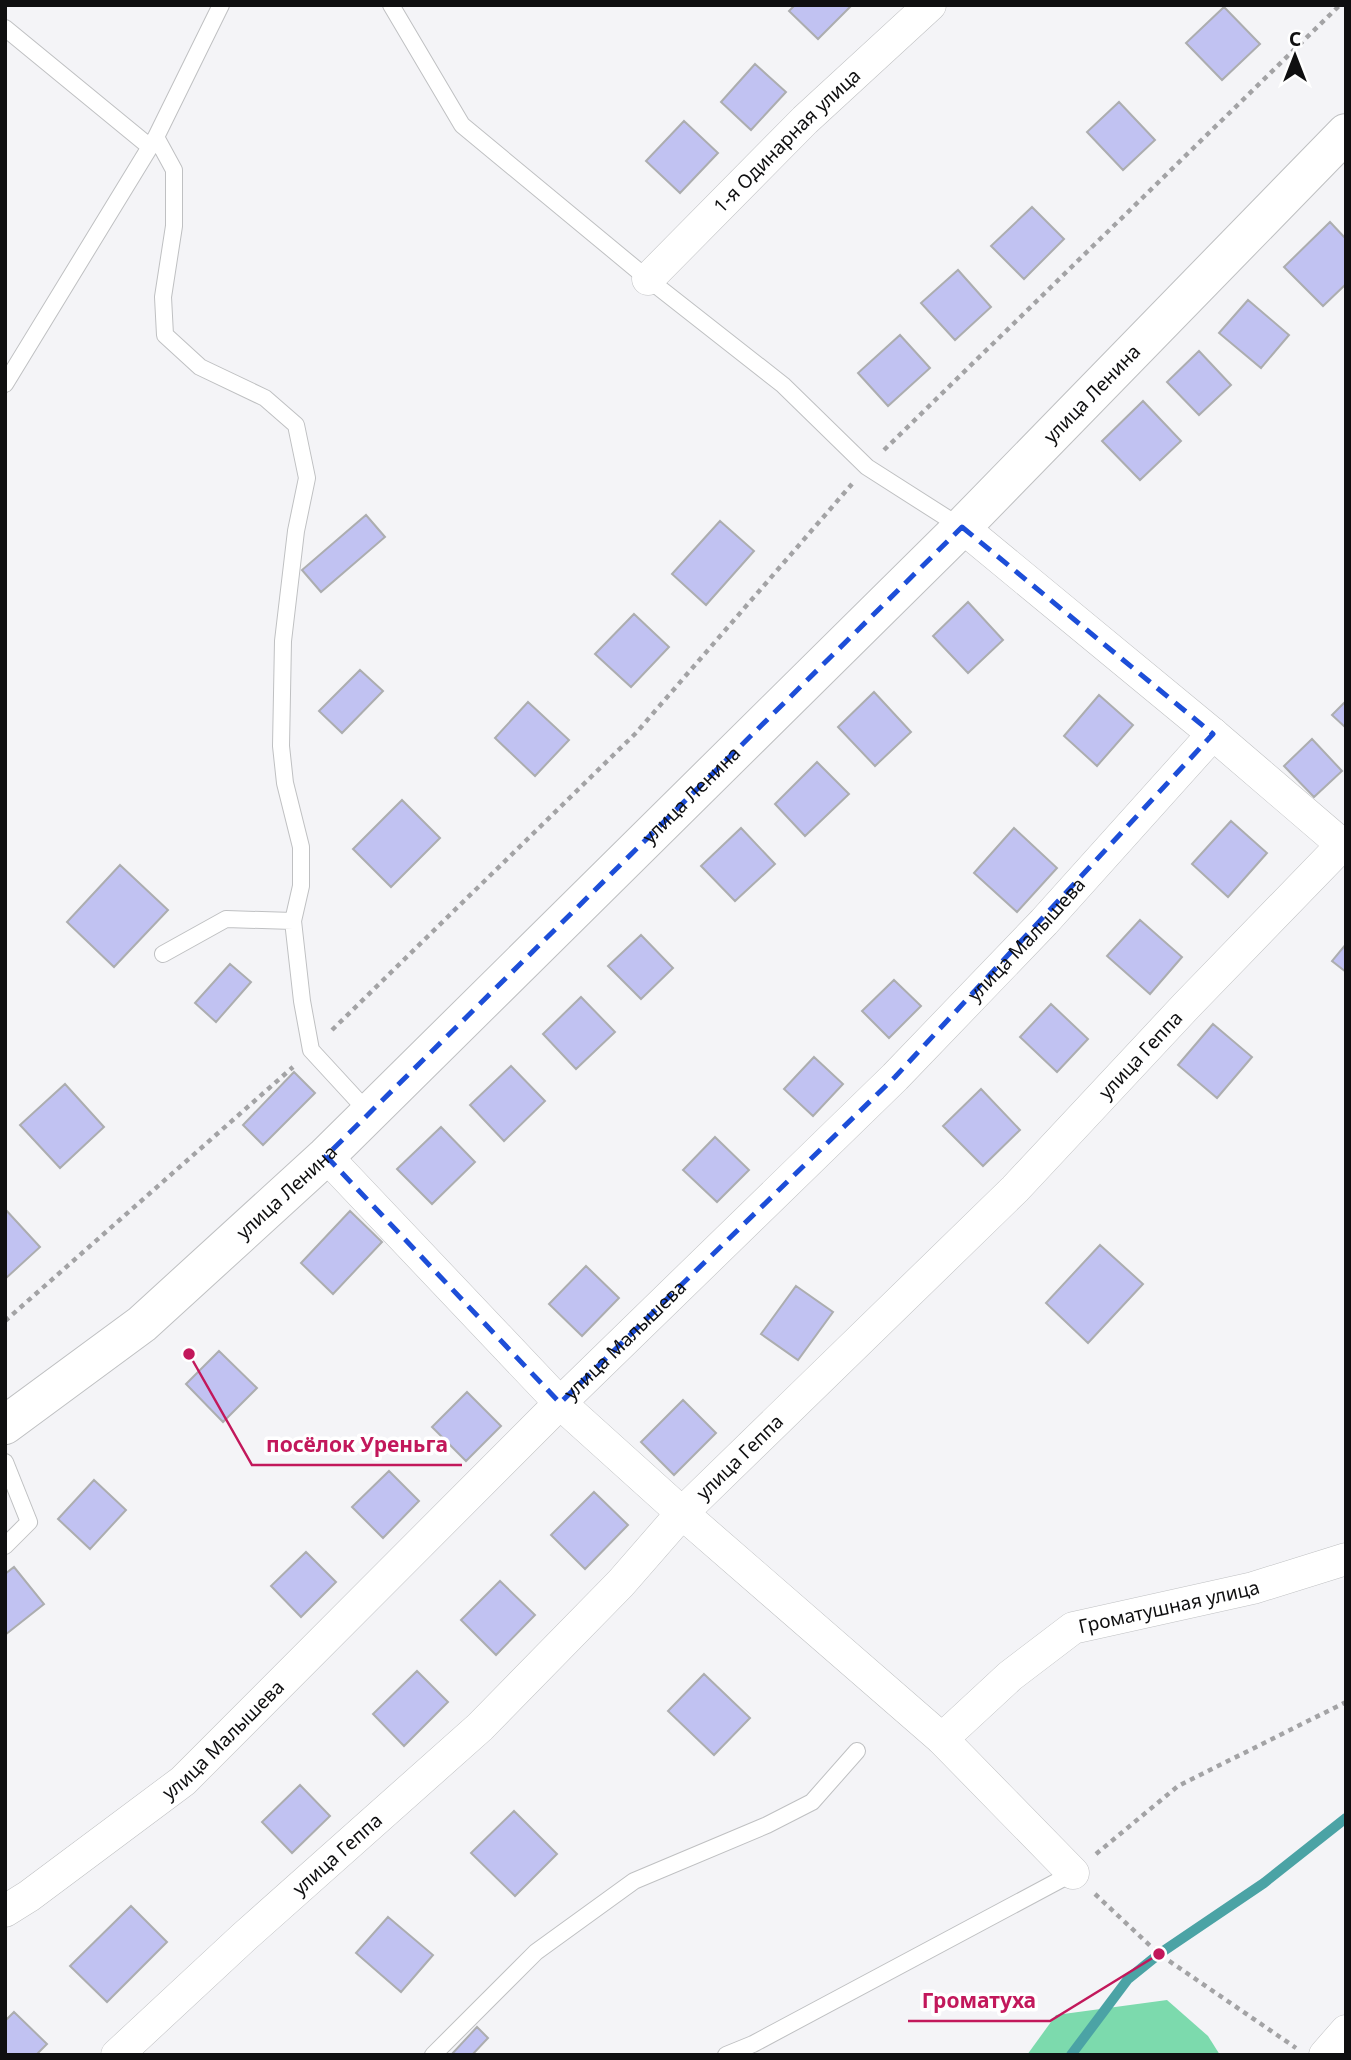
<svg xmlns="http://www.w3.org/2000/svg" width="1351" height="2060" font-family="'Noto Sans',sans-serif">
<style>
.forest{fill:#7cdaad}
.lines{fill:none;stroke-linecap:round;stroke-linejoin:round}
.stream{stroke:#4ba3a5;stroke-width:10}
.building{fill:#c1c2f2;stroke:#acadaf;stroke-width:2}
.service-casing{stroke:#bfc0c2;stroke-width:18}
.minor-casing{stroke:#bfc0c2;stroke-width:33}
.primary-casing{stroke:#bfc0c2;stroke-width:40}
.path{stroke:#a3a3a5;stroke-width:4.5;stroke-dasharray:5 5;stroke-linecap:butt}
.service{stroke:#fff;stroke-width:16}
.minor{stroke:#fff;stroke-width:32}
.primary{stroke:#fff;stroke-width:38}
.marked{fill:none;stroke:#1d4ed8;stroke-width:5;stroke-dasharray:14 9;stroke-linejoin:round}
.labels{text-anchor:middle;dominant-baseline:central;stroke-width:7;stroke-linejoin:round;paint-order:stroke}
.street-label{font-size:19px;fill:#0f0f10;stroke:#fff}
.leader{fill:none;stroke:#c2185b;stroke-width:2.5}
.callout-dot{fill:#c2185b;stroke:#fff;stroke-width:2.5}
.callout-label{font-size:21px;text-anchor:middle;font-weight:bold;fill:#c2185b;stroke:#fff;stroke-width:7;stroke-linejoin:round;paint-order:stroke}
</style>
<rect width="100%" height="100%" fill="#f4f4f7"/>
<path class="forest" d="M 1167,2000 L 1208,2036 L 1220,2055 L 1027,2055 L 1056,2015 Z"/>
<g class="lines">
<path class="stream" d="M 1071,2055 L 1128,1979 L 1159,1954 L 1264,1883 L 1346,1818"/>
</g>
<path class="building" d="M 795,5 L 852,5 L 818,39 L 789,11 Z
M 1224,7 L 1260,44 L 1222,80 L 1186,43 Z
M 755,64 L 786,92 L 751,130 L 721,102 Z
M 1119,102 L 1155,140 L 1123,170 L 1087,132 Z
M 684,121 L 718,153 L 680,193 L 646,161 Z
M 1032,207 L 1064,239 L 1024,279 L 991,246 Z
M 1330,222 L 1346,239 L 1346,284 L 1323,306 L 1284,267 Z
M 958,270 L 991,307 L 955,340 L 921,303 Z
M 1248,300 L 1289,335 L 1261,368 L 1219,333 Z
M 900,335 L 930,368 L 888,406 L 858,373 Z
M 1199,351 L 1231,385 L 1199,415 L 1167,382 Z
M 1143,401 L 1181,441 L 1140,480 L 1102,441 Z
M 366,515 L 385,537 L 321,592 L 302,570 Z
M 720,521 L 754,551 L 706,605 L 672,574 Z
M 968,602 L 1003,640 L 968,673 L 933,636 Z
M 634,614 L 669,647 L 631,687 L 595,654 Z
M 360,670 L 383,691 L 342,733 L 319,711 Z
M 874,692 L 911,732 L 875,766 L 838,727 Z
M 1099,695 L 1133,725 L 1097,766 L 1064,736 Z
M 1346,701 L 1346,728 L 1332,715 Z
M 528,702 L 569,740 L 535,776 L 495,738 Z
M 1312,739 L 1342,771 L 1314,797 L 1284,766 Z
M 817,762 L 849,794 L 805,836 L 775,804 Z
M 402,800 L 440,838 L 391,887 L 353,849 Z
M 1231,821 L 1267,853 L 1228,897 L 1192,864 Z
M 741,828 L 775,864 L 735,901 L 701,866 Z
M 1014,828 L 1057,868 L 1017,912 L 974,873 Z
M 120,865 L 168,910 L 114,967 L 67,922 Z
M 1140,920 L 1182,957 L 1150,994 L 1107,956 Z
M 641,935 L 673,968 L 641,999 L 608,966 Z
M 1346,944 L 1346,972 L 1332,961 Z
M 230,964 L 251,982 L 216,1022 L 195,1003 Z
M 894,980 L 921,1006 L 889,1038 L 862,1011 Z
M 581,997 L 615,1032 L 576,1069 L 543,1034 Z
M 1051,1004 L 1088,1039 L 1057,1072 L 1020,1037 Z
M 1213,1024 L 1252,1057 L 1217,1098 L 1178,1065 Z
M 814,1057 L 843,1084 L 813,1116 L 784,1089 Z
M 511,1066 L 545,1101 L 504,1141 L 470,1105 Z
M 294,1072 L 315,1093 L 263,1145 L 243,1125 Z
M 65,1084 L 104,1127 L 60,1168 L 20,1125 Z
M 981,1089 L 1020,1130 L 983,1166 L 943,1126 Z
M 441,1127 L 475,1162 L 432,1204 L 397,1169 Z
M 715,1137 L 749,1170 L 717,1202 L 683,1170 Z
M 5,1209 L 40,1247 L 5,1279 Z
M 350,1211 L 382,1242 L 333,1294 L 301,1263 Z
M 1100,1245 L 1143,1284 L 1088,1343 L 1046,1303 Z
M 586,1266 L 619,1298 L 582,1336 L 549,1304 Z
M 796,1286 L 833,1312 L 798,1360 L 761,1334 Z
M 219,1351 L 257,1388 L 223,1422 L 186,1384 Z
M 467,1392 L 501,1426 L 466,1461 L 432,1427 Z
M 683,1400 L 716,1433 L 674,1475 L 641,1442 Z
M 389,1471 L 419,1501 L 383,1538 L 352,1507 Z
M 94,1480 L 126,1510 L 90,1549 L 58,1519 Z
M 594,1492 L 628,1525 L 585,1569 L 551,1535 Z
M 306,1552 L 336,1582 L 301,1617 L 271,1586 Z
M 14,1567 L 44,1604 L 5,1635 L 5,1574 Z
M 500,1581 L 535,1615 L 496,1655 L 461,1620 Z
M 417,1671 L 448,1702 L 404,1746 L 373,1714 Z
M 704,1674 L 750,1718 L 714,1755 L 668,1711 Z
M 300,1785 L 330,1816 L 292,1853 L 262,1822 Z
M 514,1811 L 557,1854 L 515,1896 L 471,1853 Z
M 131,1906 L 167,1942 L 107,2002 L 70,1966 Z
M 388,1917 L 433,1955 L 401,1992 L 356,1953 Z
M 14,2012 L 47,2044 L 36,2055 L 5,2055 L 5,2021 Z
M 477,2027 L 488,2038 L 472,2055 L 451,2055 Z"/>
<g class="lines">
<defs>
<path id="service" d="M 391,5 L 462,125 L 648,279 L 783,385 L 867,467 L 961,527
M 5,28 L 150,147
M 156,137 L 174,170 L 174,226 L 163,297 L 165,335 L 200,367 L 265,398 L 296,425 L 307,478 L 296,531 L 283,641 L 281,746 L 285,783 L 301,847 L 301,886 L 293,921
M 5,384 L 156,137 L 221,5
M 163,954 L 226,919 L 293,921 L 302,1001 L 311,1050 L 369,1113
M 5,1462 L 29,1522 L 5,1546
M 433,2055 L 536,1952 L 634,1881 L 767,1825 L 812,1802 L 857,1751
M 726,2055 L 753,2044 L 1073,1873"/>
<g id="minor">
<path id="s1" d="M 648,279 L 805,120 L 930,5"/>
<path d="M 962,527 L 1213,734 L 1346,848"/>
<path d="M 326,1156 L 560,1403 L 682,1513 L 942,1739 L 1073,1873"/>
<path id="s2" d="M 942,1739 L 1010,1676 L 1073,1628 L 1253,1588 L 1346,1559"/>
<path id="s3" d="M 5,1911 L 29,1896 L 183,1781 L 560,1403 L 895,1077 L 1044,922 L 1213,734"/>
<path id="s4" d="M 117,2055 L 244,1937 L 480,1727 L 621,1583 L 682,1513 L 1015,1189 L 1186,1006 L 1346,841"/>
<path d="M 1325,2055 L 1346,2031"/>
</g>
<g id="primary">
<path id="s5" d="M 5,1425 L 142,1324 L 326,1156 L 962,527 L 1346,133"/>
</g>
</defs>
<use href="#service" class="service-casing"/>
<use href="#minor" class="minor-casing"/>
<use href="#primary" class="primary-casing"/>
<path class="path" d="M 884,450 L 1340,5
M 332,1030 L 636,733 L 852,484
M 5,1321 L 293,1067
M 1096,1854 L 1178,1786 L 1346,1702
M 1095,1894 L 1159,1954 L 1296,2048"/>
<use href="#service" class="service"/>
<use href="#minor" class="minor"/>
<use href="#primary" class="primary"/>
</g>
<path class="marked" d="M 962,527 L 1213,734 L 895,1077 L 560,1403 L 326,1156 Z"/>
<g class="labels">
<g class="street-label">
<text stroke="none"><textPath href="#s1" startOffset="196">1-я Одинарная улица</textPath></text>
<text stroke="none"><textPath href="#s5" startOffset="1500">улица Ленина</textPath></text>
<text stroke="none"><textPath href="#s5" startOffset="933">улица Ленина</textPath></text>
<text stroke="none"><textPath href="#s3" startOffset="1412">улица Малышева</textPath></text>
<text stroke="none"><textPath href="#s4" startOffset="1432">улица Геппа</textPath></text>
<text stroke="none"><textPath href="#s5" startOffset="366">улица Ленина</textPath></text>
<text stroke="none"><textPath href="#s3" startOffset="845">улица Малышева</textPath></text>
<text stroke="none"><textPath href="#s4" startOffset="864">улица Геппа</textPath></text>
<text stroke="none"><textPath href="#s2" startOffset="270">Громатушная улица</textPath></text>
<text stroke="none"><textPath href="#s3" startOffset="278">улица Малышева</textPath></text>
<text stroke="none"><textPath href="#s4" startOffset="298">улица Геппа</textPath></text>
</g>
</g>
<path class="leader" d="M189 1354L252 1465H462M1159 1954L1050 2021H908"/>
<g class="callout-dot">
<circle cx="189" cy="1354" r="7"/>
<circle cx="1159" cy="1954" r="7"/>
</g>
<g class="callout-label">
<text x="357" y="1452">посёлок Уреньга</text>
<text x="979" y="2008">Громатуха</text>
</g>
<rect width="1351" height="2060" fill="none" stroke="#0f0f10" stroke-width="14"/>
<g transform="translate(1295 56)" stroke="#ffffff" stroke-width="5" paint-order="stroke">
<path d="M0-5L12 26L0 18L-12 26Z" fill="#0f0f10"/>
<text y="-10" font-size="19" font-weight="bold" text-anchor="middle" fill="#0f0f10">С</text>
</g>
</svg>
